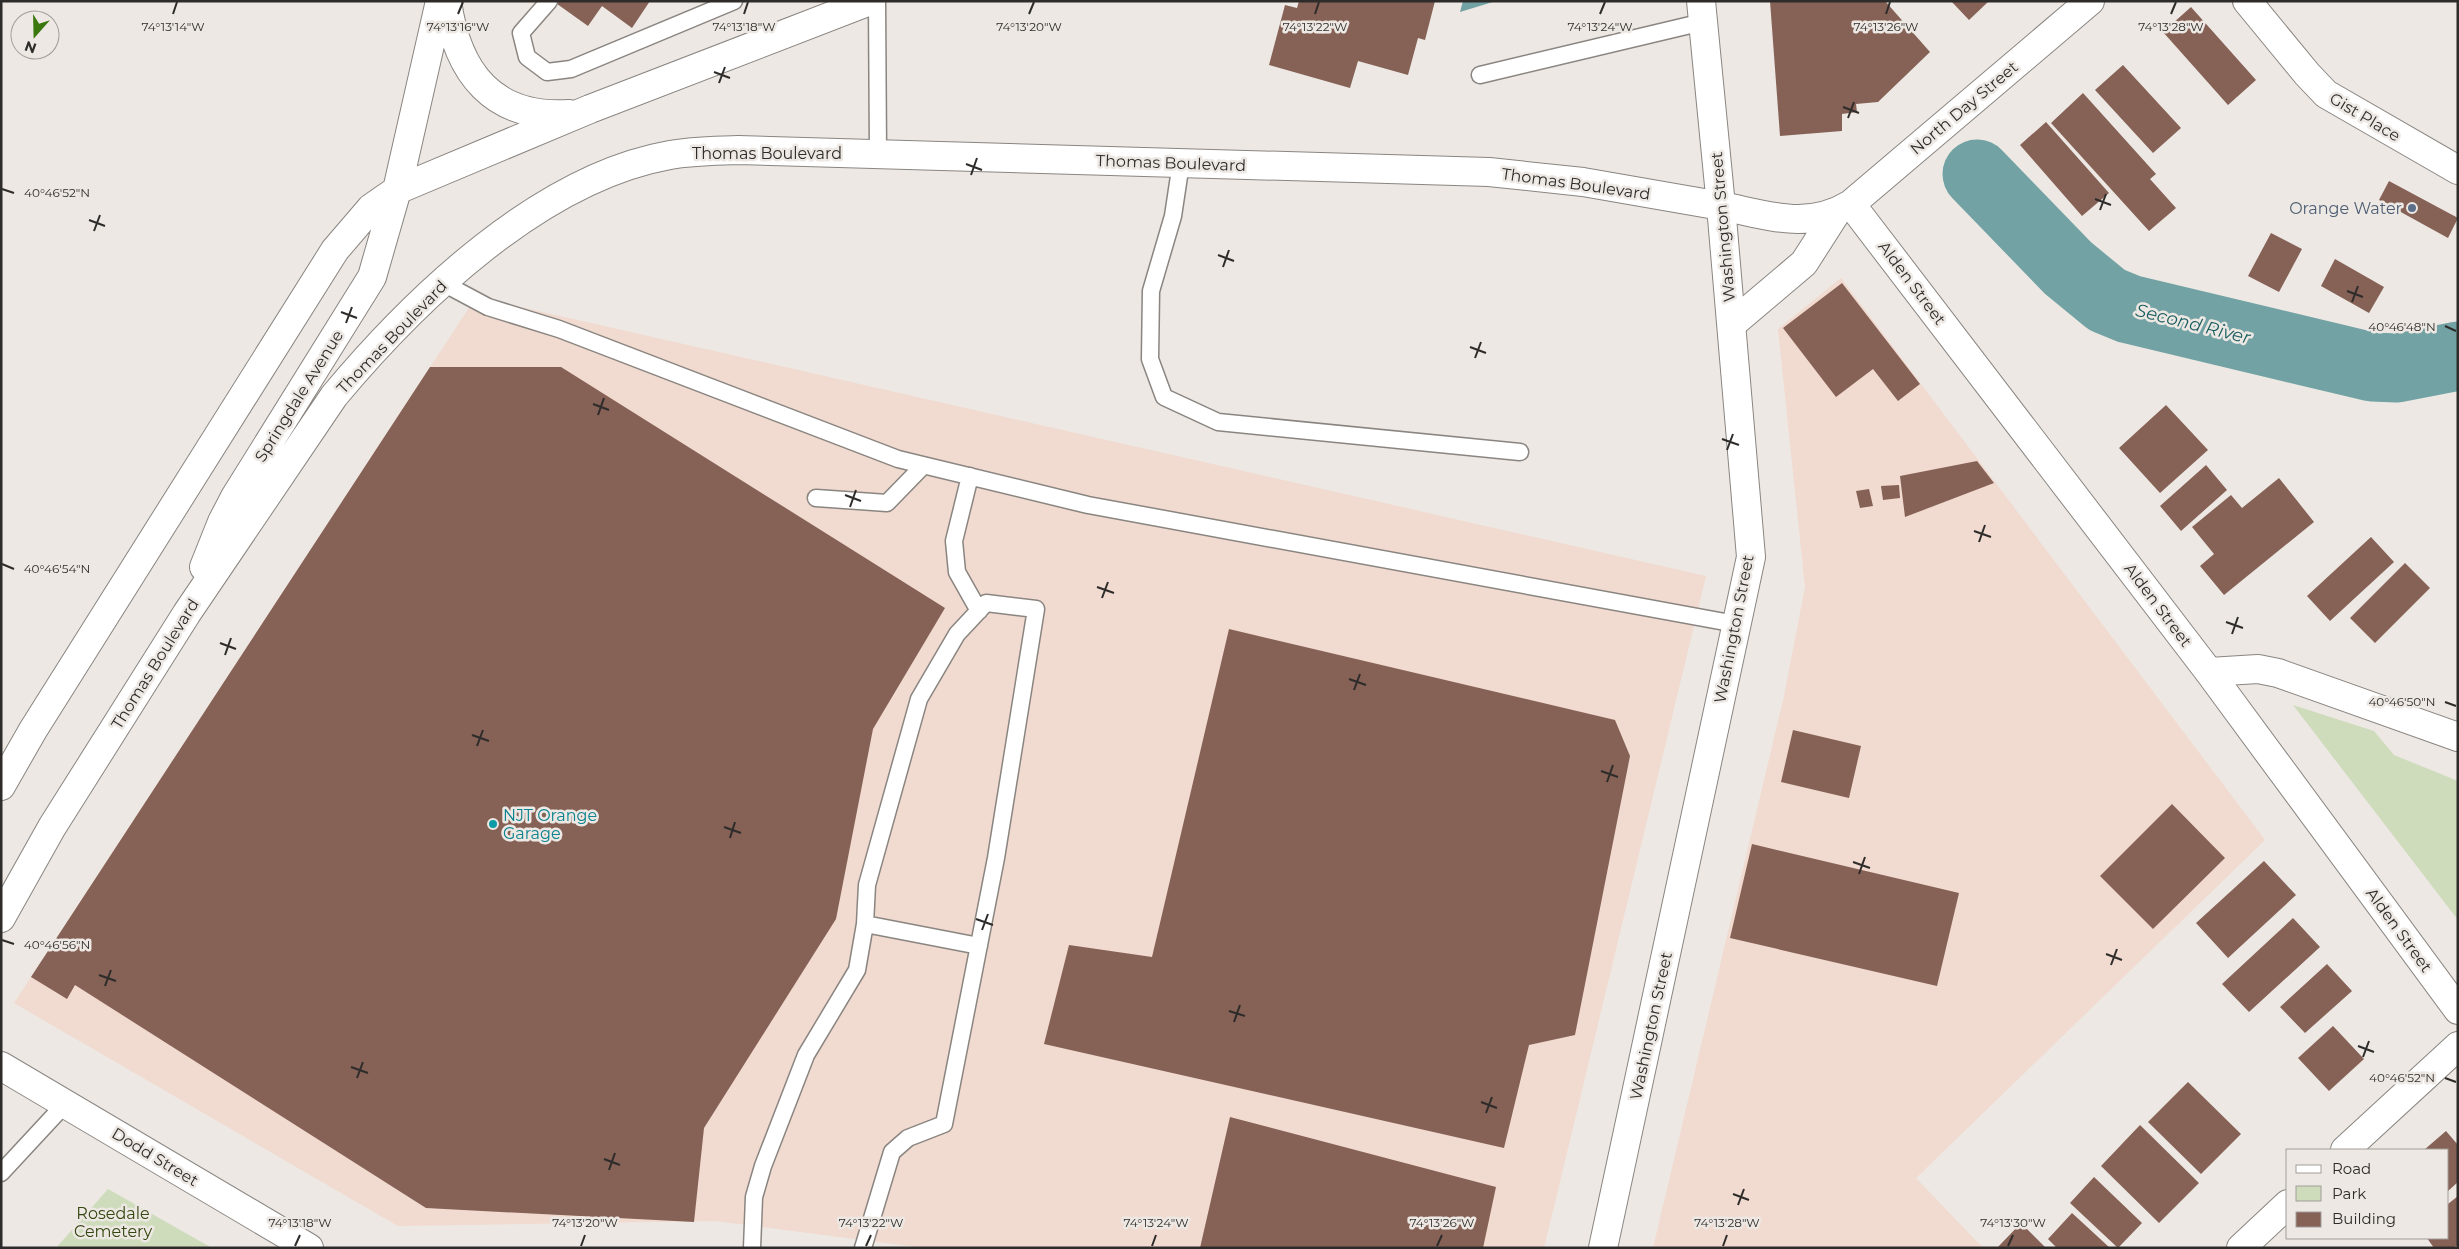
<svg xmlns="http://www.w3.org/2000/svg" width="2459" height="1249" font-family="Montserrat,sans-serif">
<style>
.industrial{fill:#f1dacf}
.green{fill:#cedcbc}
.water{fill:#72a2a4}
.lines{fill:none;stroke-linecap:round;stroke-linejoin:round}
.river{stroke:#72a2a4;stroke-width:69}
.building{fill:#866156}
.lane-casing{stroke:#8a8580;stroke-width:19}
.street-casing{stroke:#8a8580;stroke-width:30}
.secondary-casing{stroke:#8a8580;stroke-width:30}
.lane{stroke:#fff;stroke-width:16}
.street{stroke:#fff;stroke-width:28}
.secondary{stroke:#fff;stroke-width:28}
.ticks{fill:none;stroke:#2e2c2a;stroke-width:2}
.service-dot{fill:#5c6f8a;stroke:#ede8e3;stroke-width:2}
.culture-dot{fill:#0f9aa8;stroke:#ede8e3;stroke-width:2}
.labels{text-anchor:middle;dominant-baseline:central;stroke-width:5;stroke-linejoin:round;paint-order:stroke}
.street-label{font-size:16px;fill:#2e2c2a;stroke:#ede8e3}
.service-label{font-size:16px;fill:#4e5e75;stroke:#ede8e3;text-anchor:end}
.culture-label{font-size:16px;fill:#0d838f;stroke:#ede8e3;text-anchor:start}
.park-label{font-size:16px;fill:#344710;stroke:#ede8e3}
.water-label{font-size:18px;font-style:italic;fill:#1a5e60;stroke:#ede8e3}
.ticks-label{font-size:12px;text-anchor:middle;fill:#2e2c2a;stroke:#ede8e3;stroke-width:5;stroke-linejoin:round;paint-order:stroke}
</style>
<rect width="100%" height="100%" fill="#ede8e3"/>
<path class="industrial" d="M 1841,278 L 2265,840 L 1916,1178 L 1983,1248 L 1653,1248 L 1784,696 L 1805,587 L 1778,329 Z
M 476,297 L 1706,576 L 1544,1248 L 924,1248 L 715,1221 L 398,1226 L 14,1003 Z"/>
<path class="green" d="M 2293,705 L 2374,731 L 2394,755 L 2458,781 L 2458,920 Z
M 108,1189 L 212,1248 L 56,1248 Z"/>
<path class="water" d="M 1463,1 L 1496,1 L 1460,12 Z"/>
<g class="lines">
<path class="river" d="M 1977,174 L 2068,268 L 2107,300 L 2129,309 L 2372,367 L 2397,368 L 2458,356"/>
</g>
<path class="building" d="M 553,1 L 650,1 L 632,28 L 602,6 L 588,26 Z
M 1299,1 L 1435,1 L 1425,40 L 1418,38 L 1408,75 L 1358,61 L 1350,88 L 1269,65 L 1285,5 L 1297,8 Z
M 1770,1 L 1885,1 L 1930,52 L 1878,102 L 1856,104 L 1857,112 L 1842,114 L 1842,131 L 1780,136 Z
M 1951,1 L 1989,1 L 1969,20 Z
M 2191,7 L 2256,80 L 2228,105 L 2163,32 Z
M 2123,65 L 2181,128 L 2153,153 L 2095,90 Z
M 2083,93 L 2156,174 L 2150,179 L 2176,208 L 2149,231 L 2051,123 Z
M 2046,122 L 2109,193 L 2082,216 L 2020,145 Z
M 2389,181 L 2458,218 L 2448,238 L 2379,200 Z
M 2271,233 L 2302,249 L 2279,292 L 2248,276 Z
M 2335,259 L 2384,287 L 2369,313 L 2321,286 Z
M 1842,283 L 1920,384 L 1898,401 L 1873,369 L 1836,397 L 1783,328 Z
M 430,367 L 561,367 L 945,608 L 873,729 L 836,919 L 704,1128 L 694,1222 L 426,1208 L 75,985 L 67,999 L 31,977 Z
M 2166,405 L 2208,450 L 2160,493 L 2119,448 Z
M 1977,461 L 1994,483 L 1905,517 L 1900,476 Z
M 2206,465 L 2227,490 L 2181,531 L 2160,506 Z
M 2279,478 L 2314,522 L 2224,595 L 2200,566 L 2214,554 L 2192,527 L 2231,495 L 2242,508 Z
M 1899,485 L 1900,498 L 1883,500 L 1881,486 Z
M 1869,489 L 1873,506 L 1860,508 L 1856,491 Z
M 2371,537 L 2394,562 L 2330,621 L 2307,596 Z
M 2405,563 L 2430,588 L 2375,643 L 2350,618 Z
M 1229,629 L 1615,720 L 1630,756 L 1575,1035 L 1529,1045 L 1504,1148 L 1044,1044 L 1069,945 L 1152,957 Z
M 1793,730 L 1861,746 L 1849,798 L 1781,782 Z
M 2172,804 L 2225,858 L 2153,929 L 2100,876 Z
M 1752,844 L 1959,893 L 1937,986 L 1730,938 Z
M 2264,861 L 2296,895 L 2228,958 L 2196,923 Z
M 2293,918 L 2320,947 L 2249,1012 L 2222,984 Z
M 2327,964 L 2352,991 L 2305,1033 L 2280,1007 Z
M 2333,1026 L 2364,1059 L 2329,1091 L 2298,1058 Z
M 2188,1082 L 2241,1134 L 2201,1174 L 2148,1122 Z
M 1230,1117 L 1496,1187 L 1483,1248 L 1200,1248 Z
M 2140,1125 L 2199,1183 L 2159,1223 L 2101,1166 Z
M 2446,1131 L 2458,1145 L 2458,1182 L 2448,1191 L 2448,1150 L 2424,1150 Z
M 2094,1177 L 2142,1223 L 2118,1248 L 2070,1203 Z
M 2458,1196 L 2458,1245 L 2453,1248 L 2434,1248 L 2427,1238 L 2448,1238 L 2448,1204 Z
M 2072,1213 L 2110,1248 L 2057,1248 L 2048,1239 Z
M 2021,1223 L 2046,1248 L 1997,1248 Z"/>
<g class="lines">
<defs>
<path id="lane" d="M 549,1 L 521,33 L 527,57 L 547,72 L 571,69 L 734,1
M 877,1 L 878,154
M 1480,75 L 1703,22
M 1181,163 L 1173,216 L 1151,291 L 1150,359 L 1164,397 L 1218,422 L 1520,452
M 443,283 L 488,307 L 559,329 L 898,459 L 1088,505 L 1736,624
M 970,476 L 954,541 L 957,572 L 979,611
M 816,498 L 887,503 L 923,466
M 1,1173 L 65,1104
M 752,1248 L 754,1197 L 763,1166 L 806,1055 L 857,970 L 865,924 L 979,946
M 863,1248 L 892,1152 L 908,1138 L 944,1124 L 996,858 L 1036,609 L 986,603 L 957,634 L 919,699 L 867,885 L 865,924"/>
<path id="street" d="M 2247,1 L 2307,74 L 2326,94 L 2458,170
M 1851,204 L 2209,672 L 2458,1010
M 1721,206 C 1768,215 1807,231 1851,204 L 2090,1
M 1732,324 L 1804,263 L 1836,213
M 2209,672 L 2258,669 L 2278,673 L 2458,737
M 2345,1150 L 2458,1046
M 2241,1248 L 2288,1204"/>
<path id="secondary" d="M 447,1 C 457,73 493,119 569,114
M 204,567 L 222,522 L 235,497 L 372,277 L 397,190 L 440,1
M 1,786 L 33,730 L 335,250 L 371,208 L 397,190 L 590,109 L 870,1
M 1,918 L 52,827 L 187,613 L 334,396 C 415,299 540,178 670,155 C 692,151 715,151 738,150 L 1489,172 L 1583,182 L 1721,206
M 1,1066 L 309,1248
M 1603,1248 L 1751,557 L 1721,206 L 1701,1"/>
</defs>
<use href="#lane" class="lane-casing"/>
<use href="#street" class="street-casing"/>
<use href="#secondary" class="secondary-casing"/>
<use href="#lane" class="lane"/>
<use href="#street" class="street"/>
<use href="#secondary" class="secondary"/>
</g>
<path class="ticks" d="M 173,14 L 177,2M 458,14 L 463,2M 744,14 L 748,2M 1029,14 L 1034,2M 1315,14 L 1319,2M 1600,14 L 1605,2M 1886,14 L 1890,2M 2171,14 L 2176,2M 714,72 L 730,78M 719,83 L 725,67M 1843,107 L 1859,113M 1848,118 L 1854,102M 966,164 L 982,170M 971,175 L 977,158M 2,189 L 14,193M 2095,199 L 2111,205M 2100,210 L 2106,194M 89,220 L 105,226M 94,231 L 100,215M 1218,255 L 1234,261M 1223,267 L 1229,250M 2347,291 L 2363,297M 2352,302 L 2358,286M 341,312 L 357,318M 346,323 L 352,307M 2445,326 L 2456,331M 1470,347 L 1486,353M 1475,358 L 1481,342M 593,404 L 609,410M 598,415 L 604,398M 1722,439 L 1739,445M 1727,450 L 1733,434M 845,495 L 861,501M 850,507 L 856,490M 1974,531 L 1991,537M 1979,542 L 1985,525M 2,564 L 14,569M 1097,587 L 1114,593M 1102,598 L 1108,582M 2226,622 L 2243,628M 2232,634 L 2238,617M 220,643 L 236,649M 225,655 L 231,638M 1349,679 L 1366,685M 1354,690 L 1360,674M 2445,702 L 2456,706M 472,735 L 489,741M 477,746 L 483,730M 1601,771 L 1618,777M 1607,782 L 1613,765M 724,827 L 741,833M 730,838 L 735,822M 1853,862 L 1870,868M 1859,874 L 1865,857M 976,919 L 993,925M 982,930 L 988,914M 2,940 L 14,944M 2106,954 L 2122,960M 2111,965 L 2117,949M 99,975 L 116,981M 105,986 L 111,970M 1229,1011 L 1245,1016M 1234,1022 L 1240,1005M 2358,1046 L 2374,1052M 2363,1057 L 2369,1041M 351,1067 L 368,1073M 357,1078 L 363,1062M 2445,1078 L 2456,1082M 1481,1102 L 1497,1108M 1486,1113 L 1492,1097M 604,1159 L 620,1165M 609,1170 L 615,1153M 1733,1194 L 1749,1200M 1738,1205 L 1744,1189M 295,1246 L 300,1235M 581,1246 L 585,1235M 866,1246 L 871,1235M 1152,1246 L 1156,1235M 1437,1246 L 1442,1235M 1723,1246 L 1727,1235M 2008,1246 L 2013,1235"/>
<circle class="service-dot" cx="2412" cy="208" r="5"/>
<circle class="culture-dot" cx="493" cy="824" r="5"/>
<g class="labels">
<g class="street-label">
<text transform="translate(1964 108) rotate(-40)">North Day Street</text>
<text transform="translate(2365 117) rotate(31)">Gist Place</text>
<text x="767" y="153">Thomas Boulevard</text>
<text transform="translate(1171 163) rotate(2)">Thomas Boulevard</text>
<text transform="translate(1576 184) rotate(8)">Thomas Boulevard</text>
<text transform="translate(1723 227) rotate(-95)">Washington Street</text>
<text transform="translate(1912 283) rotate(53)">Alden Street</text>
<text transform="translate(392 337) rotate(-46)">Thomas Boulevard</text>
<text transform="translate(299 396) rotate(-58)">Springdale Avenue</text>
<text transform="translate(2158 605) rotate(53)">Alden Street</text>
<text transform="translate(1734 629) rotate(-79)">Washington Street</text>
<text transform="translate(155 664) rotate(-58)">Thomas Boulevard</text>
<text transform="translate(2399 930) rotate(54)">Alden Street</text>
<text transform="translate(1651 1026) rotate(-78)">Washington Street</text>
<text transform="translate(155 1157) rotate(31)">Dodd Street</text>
</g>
<g class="service-label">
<text x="2402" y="208">Orange Water</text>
</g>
<g class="culture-label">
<text x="503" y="815">NJT Orange<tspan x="503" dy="18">Garage</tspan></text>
</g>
<g class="park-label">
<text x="113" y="1213">Rosedale<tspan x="113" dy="18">Cemetery</tspan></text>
</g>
<g class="water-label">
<text transform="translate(2193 324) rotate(14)">Second River</text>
</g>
</g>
<g class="ticks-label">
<text x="744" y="31">74°13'18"W</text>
<text x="1029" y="31">74°13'20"W</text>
<text x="1315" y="31">74°13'22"W</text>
<text x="1600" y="31">74°13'24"W</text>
<text x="1886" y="31">74°13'26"W</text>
<text x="173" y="31">74°13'14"W</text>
<text x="458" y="31">74°13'16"W</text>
<text x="2171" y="31">74°13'28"W</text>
<text x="57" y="197">40°46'52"N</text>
<text x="2402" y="331">40°46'48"N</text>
<text x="57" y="573">40°46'54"N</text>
<text x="2402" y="706">40°46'50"N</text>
<text x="57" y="949">40°46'56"N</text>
<text x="2402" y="1082">40°46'52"N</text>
<text x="300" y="1227">74°13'18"W</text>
<text x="585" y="1227">74°13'20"W</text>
<text x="871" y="1227">74°13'22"W</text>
<text x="1156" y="1227">74°13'24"W</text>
<text x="1442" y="1227">74°13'26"W</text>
<text x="1727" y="1227">74°13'28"W</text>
<text x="2013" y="1227">74°13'30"W</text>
</g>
<rect width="2459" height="1249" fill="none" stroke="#2e2c2a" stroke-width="5"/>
<rect x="2286" y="1149" width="162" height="90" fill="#ede8e3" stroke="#a19d99"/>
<rect x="2296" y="1165" width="25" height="8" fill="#ffffff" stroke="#a19d99"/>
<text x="2332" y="1174" font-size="15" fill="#2e2c2a">Road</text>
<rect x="2296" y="1186" width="25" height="15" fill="#cedcbc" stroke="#a19d99"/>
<text x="2332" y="1199" font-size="15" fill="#2e2c2a">Park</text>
<rect x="2296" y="1212" width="25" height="15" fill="#866156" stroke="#a19d99"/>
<text x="2332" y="1224" font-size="15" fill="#2e2c2a">Building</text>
<g transform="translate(35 35) rotate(200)"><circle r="24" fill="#ede8e3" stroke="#a19d99"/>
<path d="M0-4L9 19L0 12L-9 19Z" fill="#3b770f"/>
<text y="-8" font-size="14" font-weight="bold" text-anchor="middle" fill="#2e2c2a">N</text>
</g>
</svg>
